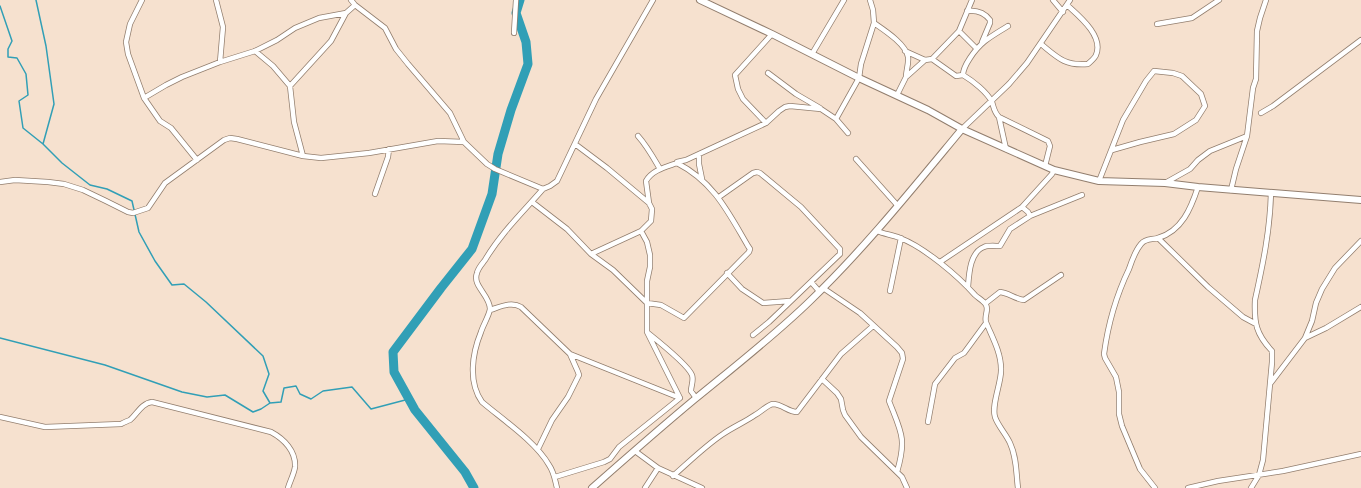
<svg xmlns="http://www.w3.org/2000/svg" width="1361" height="488" font-family="'Space Grotesk',sans-serif">
<style>
.lines{fill:none;stroke-linecap:round;stroke-linejoin:round}
.stream{stroke:#319fb6;stroke-width:1.5}
.river{stroke:#319fb6;stroke-width:9}
.street-casing{stroke:#927e6e;stroke-width:6}
.secondary-casing{stroke:#927e6e;stroke-width:8}
.street{stroke:#fff;stroke-width:4.5}
.secondary{stroke:#fff;stroke-width:6}
</style>
<rect width="100%" height="100%" fill="#f6e1cf"/>
<g class="lines">
<path class="stream" d="M 36,0 L 46,46 L 54,104 L 43,144
M 0,6 L 12,41 L 8,49 L 8,57 L 17,58 L 26,74 L 28,95 L 19,101 L 23,128 L 43,144 L 62,163 L 90,185 L 107,189 L 132,201 L 139,232 L 155,261 L 172,285 L 184,284 L 206,302 L 263,356 L 269,374 L 263,391 L 270,403 L 281,402 L 284,388 L 296,386 L 300,394 L 311,399 L 323,391 L 352,387 L 371,409 L 409,399
M 0,338 L 105,365 L 182,392 L 207,397 L 225,395 L 253,412 L 261,409 L 270,403"/>
<path class="river" d="M 474,488 L 465,472 L 415,410 L 394,372 L 393,352 L 441,288 L 472,249 L 492,194 L 498,154 L 511,110 L 528,64 L 526,42 L 516,13 L 520,0"/>
<defs>
<path id="street" d="M 142,0 L 130,24 L 126,42 L 128,54 L 144,98 L 160,121 L 171,128 L 197,160
M 216,0 L 223,27 L 220,62
M 351,0 L 355,5 L 385,28 L 396,49 L 408,64 L 450,113 L 464,142 L 487,164 L 495,169 L 543,189
M 1053,0 L 1063,12
M 967,11 C 976,10 984,12 990,20 L 990,23 L 982,42
M 874,23 C 884,30 906,44 908,57 C 909,63 906,71 906,77
M 1157,24 L 1192,18 L 1219,0
M 1008,26 C 992,36 981,41 970,58 C 966,64 963,69 963,75 C 973,81 987,92 992,102 C 994,108 994,112 999,117 L 1048,141 L 1050,146 L 1045,166
M 959,31 L 976,48
M 514,33 L 516,0
M 1041,44 C 1058,58 1065,66 1088,64 C 1091,61 1095,58 1096,55 C 1104,36 1079,16 1067,5
M 255,51 L 273,66 L 290,86 L 294,122 L 303,156
M 905,51 L 925,60 L 932,59 L 956,76 L 963,75
M 812,54 L 844,0
M 932,59 L 959,31 L 972,0
M 768,73 L 796,94 L 820,108
M 290,86 L 331,41 L 346,13
M 897,95 L 906,77 L 925,60
M 144,98 L 166,85 L 182,77 L 220,62 L 255,51 L 277,40 L 295,28 L 319,18 L 346,13 L 355,5
M 1261,113 L 1273,106 L 1361,40
M 999,117 L 1006,149
M 766,123 L 743,99 L 738,89 L 735,75 L 772,34
M 962,129 L 1009,84 L 1027,63 L 1070,0
M 848,133 L 836,119 L 859,78 L 861,64 L 874,23 L 873,10 L 870,0
M 638,136 C 647,146 653,157 660,169
M 699,154 L 699,164 L 702,179
M 856,159 L 898,206
M 677,162 L 686,160 L 766,123 L 779,111 L 785,107 L 790,106 L 821,109 L 836,119
M 1099,181 L 1123,120 L 1146,81 L 1154,71 L 1173,73 L 1182,76 L 1201,94 L 1205,106 L 1196,120 L 1174,134 L 1140,142 L 1112,150
M 0,182 L 15,180 L 48,182 L 64,184 L 83,190 L 106,201 L 128,212 L 133,213 L 148,208 L 165,183 L 224,140 L 230,138 L 237,139 L 303,156 L 321,158 L 369,153 L 438,141 L 464,142
M 1165,183 L 1190,169 L 1198,160 L 1210,151 L 1247,136
M 1231,190 L 1236,169 L 1247,136 L 1253,88 L 1256,79 L 1257,31 L 1260,18 L 1266,0
M 375,194 L 388,157 L 389,149
M 719,197 L 753,173 L 757,172 L 760,173 L 801,207 L 840,249 L 840,254 L 769,322 L 753,335
M 532,202 L 567,229 L 591,254 L 641,231 L 651,221 L 652,209 L 649,203 L 607,168 L 575,144
M 1030,216 L 1082,195
M 877,231 C 884,234 893,235 900,238 C 924,247 958,276 975,295 C 978,298 984,301 986,305 C 989,310 984,316 986,322 C 992,337 1001,352 1001,369 C 1002,381 991,405 995,417 C 998,426 1006,434 1010,443 C 1017,458 1016,473 1018,488
M 1158,238 L 1208,287 L 1243,317 L 1256,324
M 591,254 L 613,270 L 647,303 L 647,281 L 650,267 L 650,255 L 647,242 L 641,231
M 940,262 L 1022,207
M 727,273 L 742,289 L 763,303 L 790,301
M 811,282 L 819,291
M 968,287 C 969,274 970,252 984,247 C 988,245 995,246 1000,246 L 1010,229 L 1030,216 L 1028,212 L 1022,207 L 1052,174 L 1054,170
M 823,288 L 860,313 L 897,347 L 902,353 L 903,359 L 889,401 C 901,432 907,438 897,472
M 890,291 L 901,238
M 986,303 L 1000,292 C 1009,293 1015,299 1024,300 L 1061,275
M 490,310 C 500,307 511,301 521,307 L 570,354 L 578,372 L 579,375 L 568,397 L 552,420 L 538,449
M 648,333 C 658,341 688,365 692,375 C 694,380 691,386 691,391 L 696,398
M 1305,338 L 1326,328 L 1361,307
M 570,354 L 680,398
M 822,379 L 837,393 L 841,399 L 843,410 L 845,415 L 861,437 L 902,477 L 907,488
M 1270,384 L 1305,338 L 1312,321 L 1316,303 L 1322,289 L 1335,268 L 1361,241
M 0,417 L 45,427 L 121,424 C 123,423 127,421 130,420 C 137,414 142,403 152,402 L 271,432 C 284,439 296,451 295,467 C 294,474 290,481 288,488
M 928,422 L 935,384 L 955,358 L 964,353 L 986,323
M 635,451 L 658,468 L 702,488
M 673,476 C 689,462 705,446 723,434 C 733,427 745,422 755,415 C 761,412 767,405 773,404 C 782,404 788,412 797,412 L 841,354 L 873,326
M 555,477 L 604,462 L 610,459 L 619,447 L 680,398 L 647,332 L 647,303 L 661,305 L 684,318 L 749,252 L 750,249 L 748,246 C 728,212 714,182 677,163 C 666,167 652,170 646,181 L 649,203
M 557,488 C 555,480 554,472 549,465 C 536,442 502,419 482,402 C 468,382 472,354 481,332 C 483,325 489,316 490,309 C 490,295 472,286 477,273 C 478,268 482,264 485,260 C 501,233 523,212 543,189 L 550,186 L 557,181 L 596,99 L 653,0
M 645,488 L 658,468
M 1155,488 L 1140,469 L 1122,426 L 1119,414 L 1119,392 L 1116,377 L 1105,358 L 1104,354 C 1108,324 1116,296 1129,269 C 1132,260 1135,251 1141,244 C 1146,238 1152,240 1158,238 C 1182,231 1191,208 1198,187
M 1188,488 L 1218,481 L 1283,471 L 1361,454
M 1251,488 L 1259,475 L 1263,460 L 1272,362 L 1272,351 C 1256,334 1254,323 1255,300 C 1263,264 1270,230 1271,193"/>
<path id="secondary" d="M 700,0 L 772,34 L 859,78 L 928,110 L 962,129 L 1054,170 L 1099,181 L 1165,183 L 1198,187 L 1361,200
M 592,488 C 626,458 660,428 695,399 C 734,367 774,336 810,301 C 865,248 913,188 962,129"/>
</defs>
<use href="#street" class="street-casing"/>
<use href="#secondary" class="secondary-casing"/>
<use href="#street" class="street"/>
<use href="#secondary" class="secondary"/>
</g>
</svg>
